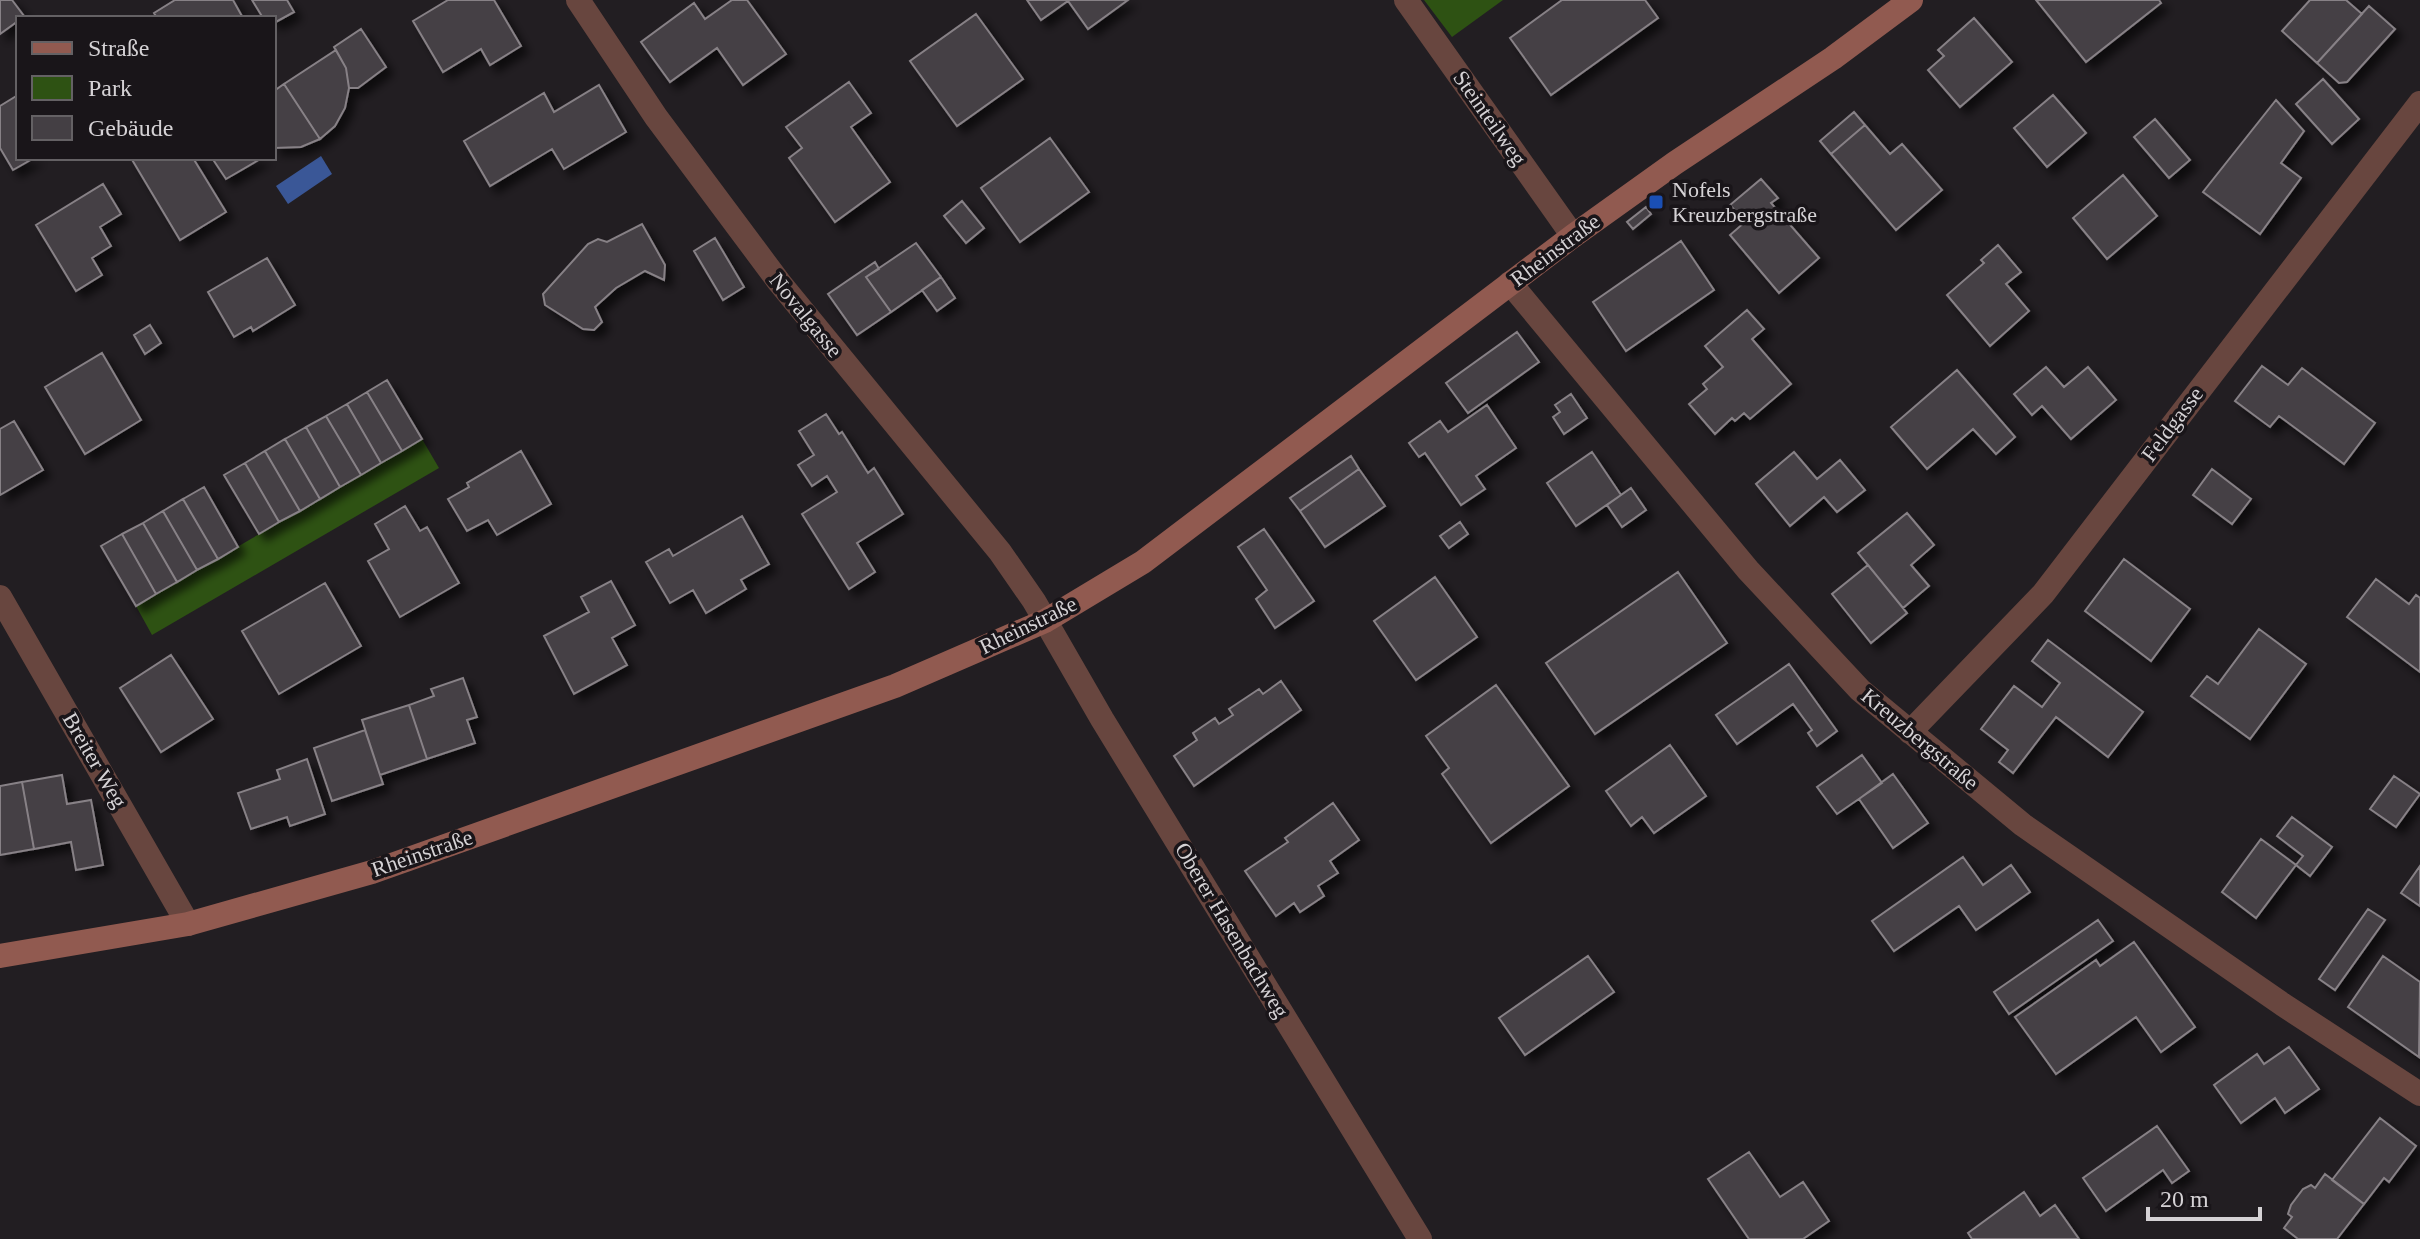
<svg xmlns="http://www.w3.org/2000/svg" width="2420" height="1239" font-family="'Times New Roman',serif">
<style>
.green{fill:#2e5213}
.water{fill:#3a5797}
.building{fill:#443f44;stroke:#878186;stroke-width:2;filter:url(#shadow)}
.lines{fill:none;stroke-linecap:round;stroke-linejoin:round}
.street{stroke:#68463f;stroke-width:24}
.secondary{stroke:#915a50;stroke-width:24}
.transit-dot{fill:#1a4fb4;stroke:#191519;stroke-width:3}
.labels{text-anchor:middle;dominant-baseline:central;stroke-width:7;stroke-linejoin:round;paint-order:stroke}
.street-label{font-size:22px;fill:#d5d2d5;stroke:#191519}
.poi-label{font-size:22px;fill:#d5d2d5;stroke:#191519;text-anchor:start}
</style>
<defs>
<filter id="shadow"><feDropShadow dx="7" dy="7" stdDeviation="4" flood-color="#0009"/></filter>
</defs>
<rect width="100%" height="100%" fill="#221e22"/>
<path class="green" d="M 1424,0 L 1503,0 L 1452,37 Z
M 422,439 L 439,468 L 152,635 L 136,606 Z"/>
<path class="water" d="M 321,156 L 332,174 L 288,204 L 276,186 Z"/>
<path class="building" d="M 0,0 L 12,0 L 24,16 L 18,18 L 18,21 L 0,34 Z
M 175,0 L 233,0 L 243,18 L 157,18 L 154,13 Z
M 252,0 L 287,0 L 294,12 L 274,23 L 274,18 L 263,18 Z
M 448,0 L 494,0 L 521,46 L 490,65 L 481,49 L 443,72 L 413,21 Z
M 732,0 L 747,0 L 786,54 L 743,85 L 717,48 L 670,82 L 641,42 L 694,3 L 705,19 Z
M 1027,0 L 1128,0 L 1088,29 L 1068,1 L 1041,20 Z
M 1562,0 L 1645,0 L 1658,18 L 1551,95 L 1510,38 Z
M 2036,0 L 2159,0 L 2161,3 L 2086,62 Z
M 2310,0 L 2346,0 L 2362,14 L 2317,63 L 2282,31 Z
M 2369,6 L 2395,29 L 2347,82 L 2339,83 L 2317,63 Z
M 976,14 L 1023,79 L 957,126 L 910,61 Z
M 1974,18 L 2012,62 L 1960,107 L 1928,70 L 1944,56 L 1938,50 Z
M 361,29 L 386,67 L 358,88 L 349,88 L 346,68 L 334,47 Z
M 336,50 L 346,68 L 349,88 L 345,108 L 335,126 L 320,139 L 284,84 Z
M 2323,79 L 2359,119 L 2332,144 L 2296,104 Z
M 849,82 L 871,113 L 851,127 L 890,182 L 835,222 L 789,158 L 802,148 L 786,127 Z
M 284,84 L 320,139 L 301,147 L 274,148 L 274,91 Z
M 599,85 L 626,132 L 564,169 L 552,149 L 490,186 L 464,141 L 544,93 L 554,112 Z
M 18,95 L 18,158 L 34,158 L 13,170 L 0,148 L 0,106 Z
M 2053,95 L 2086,133 L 2047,167 L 2014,128 Z
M 2276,100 L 2304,131 L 2281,163 L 2301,178 L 2260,234 L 2203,192 Z
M 1854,112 L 1865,125 L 1831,154 L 1820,141 Z
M 2155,119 L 2190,160 L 2169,178 L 2134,137 Z
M 1865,125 L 1890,154 L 1902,144 L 1942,190 L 1896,230 L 1831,154 Z
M 1050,138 L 1089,192 L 1020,242 L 981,188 Z
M 131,158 L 193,158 L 226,212 L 180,240 Z
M 212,158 L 262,158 L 226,179 Z
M 2123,175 L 2157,216 L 2107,259 L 2073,218 Z
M 1761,179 L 1778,198 L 1771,203 L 1819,258 L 1779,293 L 1730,235 L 1745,222 L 1730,205 Z
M 103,184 L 121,214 L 100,227 L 111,246 L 92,258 L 102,275 L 76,291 L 36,225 Z
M 962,201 L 984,228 L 966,243 L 944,216 Z
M 1646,207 L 1651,214 L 1633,229 L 1627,222 Z
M 642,224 L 665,265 L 664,280 L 645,271 L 616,288 L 595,307 L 602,322 L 594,330 L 583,329 L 545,305 L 543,294 L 588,244 L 598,239 L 607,242 Z
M 715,238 L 744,287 L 723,300 L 694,251 Z
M 1681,241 L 1714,290 L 1626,351 L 1593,302 Z
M 916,243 L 941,277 L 891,312 L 866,277 Z
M 1998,245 L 2021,272 L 2006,284 L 2029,311 L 1990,346 L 1947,295 L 1984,263 L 1981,260 Z
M 267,258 L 295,305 L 253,331 L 251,327 L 234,337 L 208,292 Z
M 875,262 L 879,269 L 866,277 L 891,312 L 857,335 L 828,294 Z
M 941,277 L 955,298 L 937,311 L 922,290 Z
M 1747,310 L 1764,329 L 1752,339 L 1791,384 L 1750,419 L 1744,413 L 1735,421 L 1732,418 L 1715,434 L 1689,404 L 1707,389 L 1703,384 L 1723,367 L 1705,346 Z
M 150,325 L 161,343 L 145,354 L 134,335 Z
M 1517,332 L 1539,362 L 1468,413 L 1446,383 Z
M 102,353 L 141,420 L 85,454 L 45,387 Z
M 2262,366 L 2288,385 L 2302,368 L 2375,423 L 2344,464 L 2279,416 L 2270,427 L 2235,401 Z
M 2046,367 L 2064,387 L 2088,367 L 2116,400 L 2071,439 L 2042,406 L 2032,415 L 2014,394 Z
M 1957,370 L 2015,437 L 1996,454 L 1973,429 L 1927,469 L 1891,427 Z
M 387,380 L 422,439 L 402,451 L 367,392 Z
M 367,392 L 402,451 L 381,463 L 347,404 Z
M 1571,394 L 1587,418 L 1564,434 L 1553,417 L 1560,412 L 1555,405 Z
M 347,404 L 381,463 L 361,475 L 326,416 Z
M 1487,405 L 1516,448 L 1476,476 L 1485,489 L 1461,505 L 1425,453 L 1419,457 L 1409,443 L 1440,421 L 1448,432 Z
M 826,414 L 839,434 L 842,432 L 868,473 L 874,468 L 903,514 L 857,543 L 875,572 L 849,589 L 802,514 L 837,492 L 827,476 L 812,486 L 798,465 L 814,455 L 799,431 Z
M 326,416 L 361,475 L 340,487 L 306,427 Z
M 14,421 L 43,470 L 0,495 L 0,429 Z
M 306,427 L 340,487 L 320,499 L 285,439 Z
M 285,439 L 320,499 L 300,511 L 265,451 Z
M 265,451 L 300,511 L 279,522 L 245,463 Z
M 521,451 L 551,504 L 497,535 L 488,520 L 467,531 L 448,499 L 469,487 L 467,483 Z
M 1592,452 L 1621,495 L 1576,526 L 1547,483 Z
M 1794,452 L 1817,479 L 1840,460 L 1865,490 L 1837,512 L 1824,497 L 1790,526 L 1756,484 Z
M 1351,456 L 1359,469 L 1300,511 L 1290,498 Z
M 245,463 L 279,522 L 259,534 L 224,475 Z
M 1359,469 L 1385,506 L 1325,547 L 1300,511 Z
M 2212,469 L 2251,499 L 2232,524 L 2193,495 Z
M 204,487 L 238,547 L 218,559 L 183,499 Z
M 1631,488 L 1646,510 L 1622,527 L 1607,505 Z
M 183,499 L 218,559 L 197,570 L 163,511 Z
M 405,506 L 420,531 L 427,527 L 459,583 L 400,617 L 368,561 L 389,549 L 375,524 Z
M 163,511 L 197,570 L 177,582 L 143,523 Z
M 1907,513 L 1934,545 L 1911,565 L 1929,586 L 1903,608 L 1858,553 Z
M 742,516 L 769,564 L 741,580 L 746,589 L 706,613 L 693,590 L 670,603 L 646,562 L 669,549 L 673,556 Z
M 1460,522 L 1468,534 L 1449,548 L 1440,536 Z
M 143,523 L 177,582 L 156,594 L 122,534 Z
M 1264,529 L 1314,601 L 1275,628 L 1256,599 L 1267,590 L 1238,547 Z
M 122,534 L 156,594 L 136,606 L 101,546 Z
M 2124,559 L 2190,609 L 2151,661 L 2085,611 Z
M 1868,565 L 1907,613 L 1871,643 L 1832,594 Z
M 1678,572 L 1727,643 L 1595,734 L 1546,663 Z
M 1435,577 L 1477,637 L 1416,680 L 1374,621 Z
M 2376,579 L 2409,604 L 2416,595 L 2420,598 L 2420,672 L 2347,617 Z
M 611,581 L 635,625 L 612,638 L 627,665 L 574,694 L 544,636 L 589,612 L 581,597 Z
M 325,583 L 361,646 L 279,694 L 242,631 Z
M 2259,629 L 2306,664 L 2250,739 L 2191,696 L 2207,676 L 2218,684 Z
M 2048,640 L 2143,712 L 2108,757 L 2056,717 L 2013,773 L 1999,762 L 2008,750 L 1981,729 L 2014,686 L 2042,707 L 2060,683 L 2032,661 Z
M 171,655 L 213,719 L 161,752 L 120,688 Z
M 1789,664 L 1837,731 L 1817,746 L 1808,733 L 1812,730 L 1793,704 L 1737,744 L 1716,715 Z
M 463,678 L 477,717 L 467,720 L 475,743 L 427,759 L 409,705 L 434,696 L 431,689 Z
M 1281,681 L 1301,710 L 1194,786 L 1174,756 L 1197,740 L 1193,733 L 1215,718 L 1219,724 L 1233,715 L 1229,709 L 1259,689 L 1263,694 Z
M 1496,685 L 1569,786 L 1491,843 L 1442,774 L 1449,768 L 1426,736 Z
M 409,705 L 427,759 L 380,775 L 362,720 Z
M 365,730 L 383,784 L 332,801 L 314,748 Z
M 1670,745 L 1706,796 L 1654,833 L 1642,817 L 1631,826 L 1606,791 Z
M 1862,755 L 1882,783 L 1837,814 L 1817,787 Z
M 307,759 L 325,814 L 290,826 L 287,817 L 251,829 L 238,793 L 280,779 L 277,770 Z
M 1893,774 L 1928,823 L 1893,848 L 1859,799 Z
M 62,775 L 67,804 L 91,800 L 103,865 L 76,870 L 71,842 L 34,849 L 22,782 Z
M 2394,776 L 2420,794 L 2396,827 L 2370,809 Z
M 22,782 L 34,849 L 0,855 L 0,786 Z
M 1333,803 L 1359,840 L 1330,861 L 1338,873 L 1318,886 L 1324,896 L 1300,912 L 1294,903 L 1276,916 L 1245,871 L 1288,842 L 1285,838 Z
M 2292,817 L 2332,847 L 2310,876 L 2296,865 L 2303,856 L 2277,836 Z
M 2261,839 L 2296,865 L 2256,918 L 2222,892 Z
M 1963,857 L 1983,885 L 2011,865 L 2030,892 L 1976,930 L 1959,906 L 1894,951 L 1872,921 Z
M 2420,866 L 2420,906 L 2401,893 Z
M 2368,909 L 2385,920 L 2335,990 L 2319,979 Z
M 2098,920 L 2113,941 L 2009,1014 L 1994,992 Z
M 2134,942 L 2195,1027 L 2161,1052 L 2136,1017 L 2056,1074 L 2015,1017 L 2096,960 L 2100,966 Z
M 1588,956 L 1614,992 L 1525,1055 L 1499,1018 Z
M 2383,956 L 2420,982 L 2419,1057 L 2348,1007 Z
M 2289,1047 L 2319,1089 L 2285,1113 L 2275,1098 L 2241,1123 L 2214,1085 L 2257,1054 L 2264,1064 Z
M 2380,1118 L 2416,1146 L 2389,1182 L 2384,1178 L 2364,1204 L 2332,1180 Z
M 2157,1126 L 2189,1171 L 2172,1183 L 2163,1170 L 2106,1211 L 2083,1178 Z
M 1749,1152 L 1780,1197 L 1803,1182 L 1829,1221 L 1803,1239 L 1749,1239 L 1708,1179 Z
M 2325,1174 L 2364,1204 L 2337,1239 L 2298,1239 L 2284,1228 L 2292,1217 L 2288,1214 L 2291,1205 L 2303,1189 L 2311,1185 L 2315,1188 Z
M 2024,1192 L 2040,1216 L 2055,1205 L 2079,1239 L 1972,1239 L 1968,1233 Z"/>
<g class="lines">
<path class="street" d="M 578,0 L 656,117 L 779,282 L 1000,552 L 1034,601 L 1102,719 L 1420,1239
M 1406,0 L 1573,236
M 1510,283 L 1748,570 L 1860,690 L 2023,825 L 2282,1004 L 2420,1094
M 0,597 L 188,924
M 1910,732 L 2043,594 L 2420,103"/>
<path class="secondary" d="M 0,956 L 188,924 L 372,872 L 895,686 L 1045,621 L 1143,562 L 1573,236 L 1675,163 L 1833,58 L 1911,0"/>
</g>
<rect class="transit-dot" x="1648" y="194" width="16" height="16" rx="4"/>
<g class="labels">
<g class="street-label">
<text transform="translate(1490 118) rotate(55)">Steinteilweg</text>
<text transform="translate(1555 250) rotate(-37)">Rheinstraße</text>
<text transform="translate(806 315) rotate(51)">Novalgasse</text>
<text transform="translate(2172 424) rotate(-53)">Feldgasse</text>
<text transform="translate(1028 625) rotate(-26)">Rheinstraße</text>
<text transform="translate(1920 739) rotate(40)">Kreuzbergstraße</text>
<text transform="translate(95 760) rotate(60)">Breiter Weg</text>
<text transform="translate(422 853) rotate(-19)">Rheinstraße</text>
<text transform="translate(1232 930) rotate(59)">Oberer Hasenbachweg</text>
</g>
<g class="poi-label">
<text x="1672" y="189">Nofels<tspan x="1672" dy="25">Kreuzbergstraße</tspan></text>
</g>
</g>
<rect x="16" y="16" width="260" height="144" fill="#191519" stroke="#646164" stroke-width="2"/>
<rect x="32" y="42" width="40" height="12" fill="#915a50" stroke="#646164" stroke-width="2"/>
<text x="88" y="56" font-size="24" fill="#d5d2d5">Straße</text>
<rect x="32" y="76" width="40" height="24" fill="#2e5213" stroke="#646164" stroke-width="2"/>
<text x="88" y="96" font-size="24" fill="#d5d2d5">Park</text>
<rect x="32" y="116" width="40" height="24" fill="#443f44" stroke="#646164" stroke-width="2"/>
<text x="88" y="136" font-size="24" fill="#d5d2d5">Gebäude</text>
<path d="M2148 1207v12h112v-12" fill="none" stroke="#d5d2d5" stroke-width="4"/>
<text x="2160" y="1207" font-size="24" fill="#d5d2d5" stroke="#191519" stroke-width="6" paint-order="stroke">20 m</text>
</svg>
